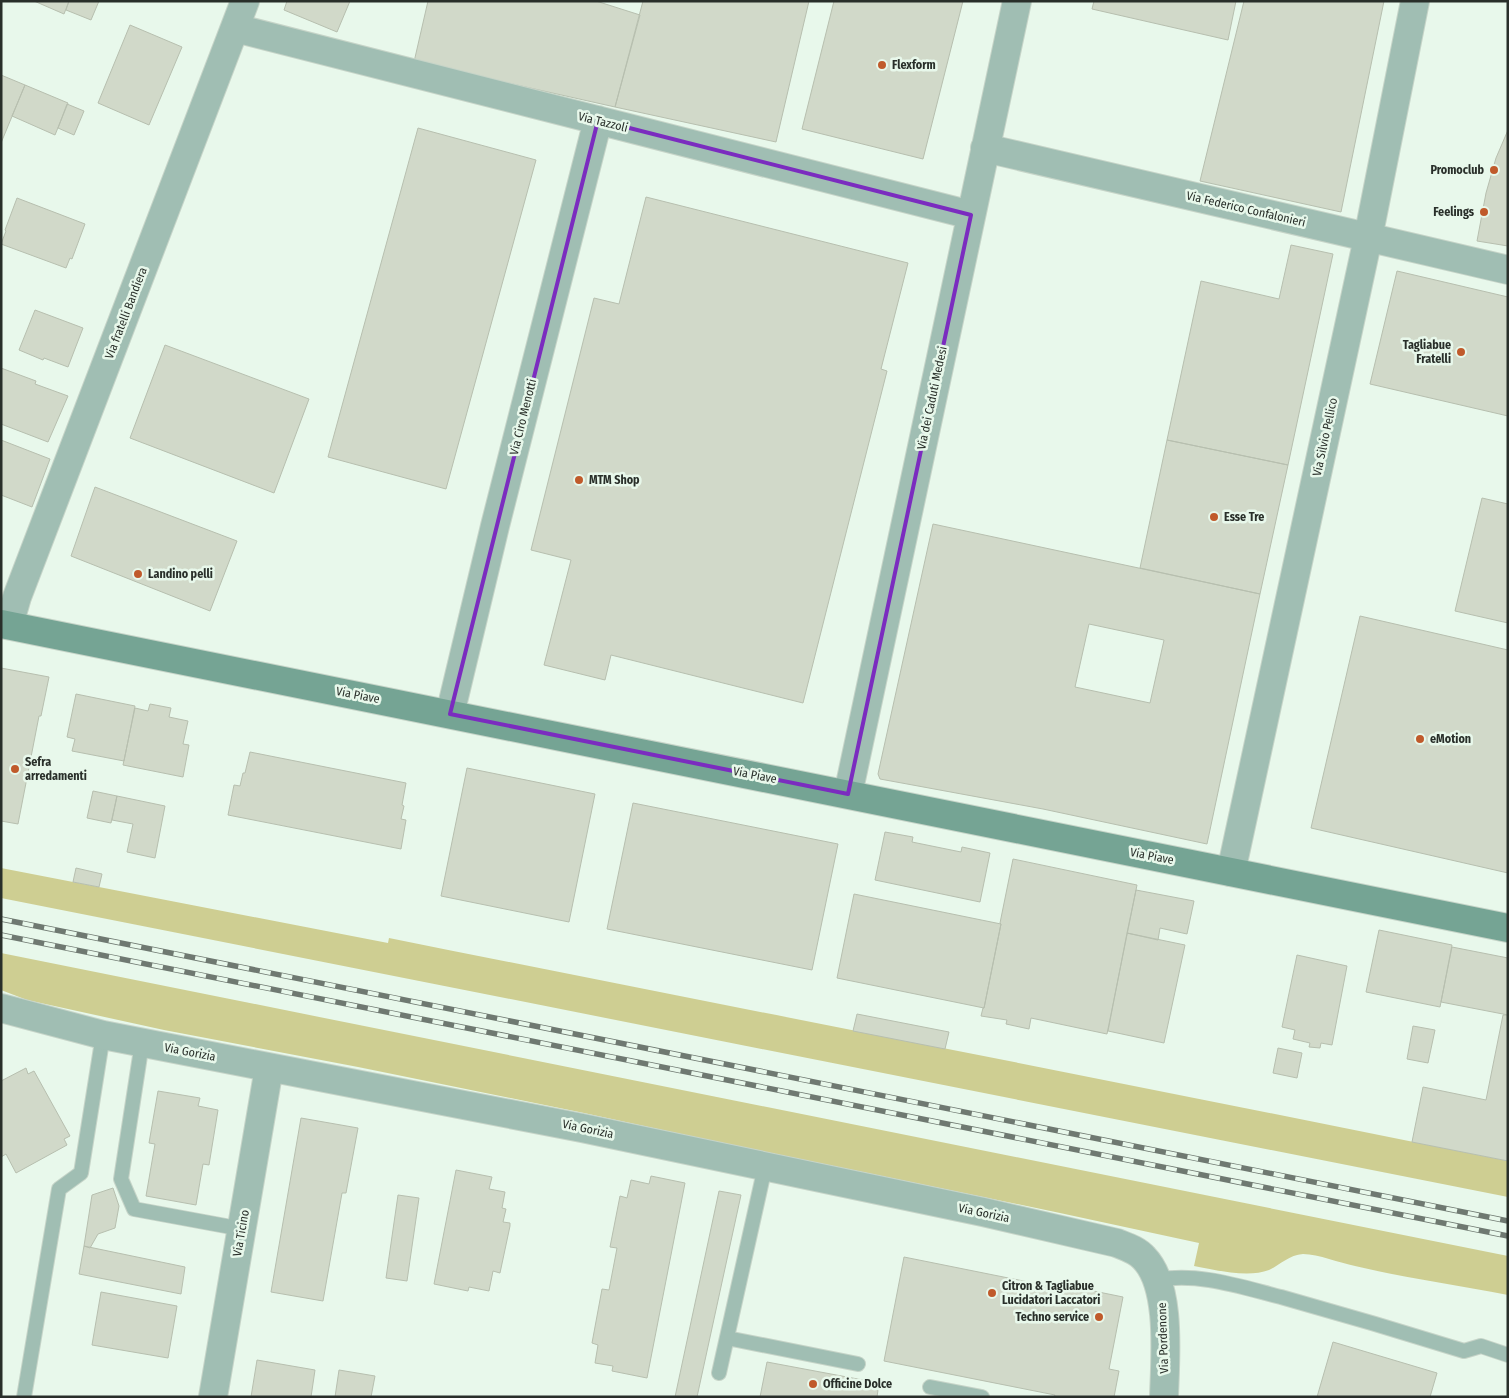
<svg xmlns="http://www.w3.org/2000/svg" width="1509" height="1398" font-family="'Fira Sans Condensed',sans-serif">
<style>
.green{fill:#cece92}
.building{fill:#d1d9c9;stroke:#b7bfaf;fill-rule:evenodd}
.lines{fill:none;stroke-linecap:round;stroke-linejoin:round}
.lane-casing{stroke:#c6d4c8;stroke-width:16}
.street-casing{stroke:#c6d4c8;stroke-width:30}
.secondary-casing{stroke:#c6d4c8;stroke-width:30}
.lane{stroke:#a0beb3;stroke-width:14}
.street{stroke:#a0beb3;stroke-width:28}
.secondary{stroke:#75a494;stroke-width:28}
.rail-casing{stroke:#6f7971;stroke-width:5.5}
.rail{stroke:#e8f8eb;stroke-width:4;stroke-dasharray:11;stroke-linecap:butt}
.marked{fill:none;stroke:#7b2cbf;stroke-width:4;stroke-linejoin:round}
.poi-dot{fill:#c05a2b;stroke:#e8f8eb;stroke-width:2}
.labels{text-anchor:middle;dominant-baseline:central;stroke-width:5;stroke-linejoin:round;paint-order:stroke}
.poi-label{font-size:12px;font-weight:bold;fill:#292f2a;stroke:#e8f8eb;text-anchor:start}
.street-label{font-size:12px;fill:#292f2a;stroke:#e8f8eb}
</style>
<rect width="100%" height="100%" fill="#e8f8eb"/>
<path class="green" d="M 1,868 L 388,943 L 389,938 C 762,1013 1135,1085 1508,1161 L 1508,1197 L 1,898 Z
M 1,953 L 1508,1256 L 1508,1295 C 1457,1285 1405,1278 1355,1266 C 1339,1263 1319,1254 1303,1254 C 1289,1255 1280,1265 1269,1270 C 1248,1278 1215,1270 1194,1266 L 1199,1243 L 1060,1213 L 713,1141 L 584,1113 L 358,1067 L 164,1030 L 27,1000 L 1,990 Z"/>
<path class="building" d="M 34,1 L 69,1 L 64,14 Z
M 69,1 L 99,1 L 91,20 L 66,10 Z
M 287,1 L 350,1 L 337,32 L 284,10 Z
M 428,1 L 596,1 L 640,15 L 615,107 L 414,62 Z
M 643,1 L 809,1 L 776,142 L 615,107 Z
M 834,1 L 963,1 L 923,159 L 802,129 Z
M 1094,1 L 1236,1 L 1228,40 L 1092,9 Z
M 1244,1 L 1384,1 L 1341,212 L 1200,181 Z
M 130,25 L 182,47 L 149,125 L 98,103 Z
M 1,75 L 25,85 L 1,143 Z
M 25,85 L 68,103 L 55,135 L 12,116 Z
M 67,104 L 84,111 L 74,135 L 58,128 Z
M 418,128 L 536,160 L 446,489 L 328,457 Z
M 1508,130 L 1508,246 L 1477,241 L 1486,193 L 1496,158 Z
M 646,197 L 908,263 L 881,369 L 887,371 L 803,703 L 611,655 L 605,680 L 544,665 L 571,560 L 531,550 L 594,298 L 619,304 Z
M 17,198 L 85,224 L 72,259 L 70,258 L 66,268 L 1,244 L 6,231 L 5,230 Z
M 1291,245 L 1333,254 L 1288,465 L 1167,440 L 1201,281 L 1279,299 Z
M 1397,271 L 1508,297 L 1508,416 L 1370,384 Z
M 35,310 L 83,328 L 68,367 L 44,358 L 43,360 L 19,350 Z
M 165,345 L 309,399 L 274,493 L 130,438 Z
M 1,368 L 36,381 L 35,384 L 68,396 L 48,442 L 1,424 Z
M 1,440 L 50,459 L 32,507 L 1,495 Z
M 1167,440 L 1288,465 L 1260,594 L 1140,568 Z
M 95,487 L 237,541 L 210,611 L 71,556 Z
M 1482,498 L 1508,504 L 1508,623 L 1455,611 Z
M 933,524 L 1260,594 L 1207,844 L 1043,809 L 880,779 L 878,774 ZM 1089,624 L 1164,640 L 1150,703 L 1075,687 Z
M 1360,616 L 1508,650 L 1508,873 L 1311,828 Z
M 1,668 L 49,677 L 41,716 L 39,716 L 18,824 L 1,821 Z
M 76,694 L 135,706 L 124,761 L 72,751 L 75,739 L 67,737 Z
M 150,704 L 171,708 L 169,717 L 188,721 L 183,744 L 189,745 L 183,777 L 123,765 L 135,708 L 148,711 Z
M 250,752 L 406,783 L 402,805 L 404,806 L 401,819 L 406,820 L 401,849 L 228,815 L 234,785 L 240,786 L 243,773 L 245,773 Z
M 467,768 L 595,794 L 569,922 L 441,896 Z
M 93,791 L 117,796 L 111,823 L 87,818 Z
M 117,796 L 165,806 L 155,858 L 127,852 L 133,824 L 112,820 Z
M 633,803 L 838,844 L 812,970 L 607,929 Z
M 885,832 L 913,837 L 912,842 L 961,852 L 962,847 L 990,853 L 980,902 L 875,880 Z
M 1013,859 L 1137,885 L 1107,1034 L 1031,1018 L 1029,1029 L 1006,1024 L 1007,1020 L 981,1016 L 983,1008 L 984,1008 L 1001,924 L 1000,923 Z
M 76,868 L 102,874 L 99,887 L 73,882 Z
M 1136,890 L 1194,901 L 1187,934 L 1160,928 L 1158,940 L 1127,933 Z
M 854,894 L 1001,924 L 984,1008 L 837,978 Z
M 1379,930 L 1452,945 L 1440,1007 L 1366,992 Z
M 1127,933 L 1185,945 L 1164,1043 L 1108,1031 Z
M 1452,947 L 1508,958 L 1508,1015 L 1441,1002 Z
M 1297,955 L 1347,966 L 1332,1045 L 1321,1043 L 1320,1048 L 1309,1047 L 1310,1043 L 1293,1039 L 1295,1030 L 1282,1027 Z
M 857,1014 L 949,1032 L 945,1049 L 853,1031 Z
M 1503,1015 L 1508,1015 L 1508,1161 L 1412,1142 L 1423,1087 L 1486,1100 Z
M 1413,1026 L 1435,1030 L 1428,1063 L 1407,1059 Z
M 1278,1048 L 1302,1053 L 1297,1078 L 1273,1073 Z
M 26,1068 L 28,1074 L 34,1071 L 70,1136 L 64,1139 L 67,1145 L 16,1173 L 6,1154 L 1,1157 L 1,1081 Z
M 158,1091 L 200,1098 L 198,1106 L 218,1110 L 209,1165 L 203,1164 L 196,1205 L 146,1196 L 155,1144 L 149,1143 Z
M 301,1118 L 358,1128 L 346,1193 L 342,1193 L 323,1301 L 271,1292 Z
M 456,1170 L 492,1177 L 489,1189 L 505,1192 L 502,1208 L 506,1209 L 503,1222 L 510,1223 L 510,1226 L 500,1273 L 493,1271 L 489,1291 L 469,1287 L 468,1291 L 434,1284 Z
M 651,1176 L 685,1183 L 647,1378 L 612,1371 L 613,1366 L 595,1363 L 598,1345 L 592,1343 L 602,1289 L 609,1290 L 617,1248 L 610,1247 L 620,1196 L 627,1198 L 631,1180 L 649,1184 Z
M 113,1188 L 119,1206 L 115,1228 L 98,1234 L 90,1248 L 84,1246 L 92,1195 Z
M 719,1191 L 741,1195 L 697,1397 L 675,1397 Z
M 398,1195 L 419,1198 L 407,1281 L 386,1278 Z
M 84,1246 L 185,1267 L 181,1294 L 79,1274 Z
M 904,1257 L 1078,1292 L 1079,1288 L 1123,1297 L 1109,1369 L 1119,1371 L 1114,1397 L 1054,1397 L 1055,1395 L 884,1361 Z
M 101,1292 L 177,1306 L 168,1358 L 92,1345 Z
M 1333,1342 L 1437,1373 L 1430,1397 L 1317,1397 Z
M 257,1360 L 315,1370 L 311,1397 L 251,1397 Z
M 767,1362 L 879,1383 L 877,1397 L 760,1397 Z
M 339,1370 L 375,1376 L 371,1397 L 335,1397 Z"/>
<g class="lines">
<defs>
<path id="lane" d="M 142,1043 L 121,1179 L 134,1209 L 242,1229
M 1157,1280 C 1198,1272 1241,1287 1281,1297 C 1342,1314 1403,1332 1464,1351 L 1481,1346 L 1508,1355
M 727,1338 L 858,1364
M 719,1373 L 765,1167
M 930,1387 L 982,1397
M 24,1397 L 59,1189 L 81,1173 L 103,1035"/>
<path id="street" d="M 235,28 L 971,215
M 985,148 L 1508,270
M 9,625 L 17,597 L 245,1
M 450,714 L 495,526 L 598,120
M 848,794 L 1017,1
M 1231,872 L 1368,238 L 1415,1
M 1,1008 L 103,1035 L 582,1128 L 983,1212 L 1117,1243 C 1127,1247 1137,1250 1144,1258 C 1172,1287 1165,1359 1164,1397
M 213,1397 L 269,1068"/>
<path id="secondary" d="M 1,624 L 1508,928"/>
</defs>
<use href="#lane" class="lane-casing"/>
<use href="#street" class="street-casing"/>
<use href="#secondary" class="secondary-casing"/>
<use href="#lane" class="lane"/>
<use href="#street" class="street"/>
<use href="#secondary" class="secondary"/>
<defs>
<path id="rail" d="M 1,919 L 1508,1221
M 1,935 L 1508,1236"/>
</defs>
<use href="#rail" class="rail-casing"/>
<use href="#rail" class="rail"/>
</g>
<path class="marked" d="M 598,120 L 971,215 L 848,794 L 450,714 Z"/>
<g class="poi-dot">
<circle cx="882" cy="65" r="5"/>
<circle cx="1494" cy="170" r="5"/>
<circle cx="1484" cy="212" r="5"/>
<circle cx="1461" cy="352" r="5"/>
<circle cx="579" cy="480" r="5"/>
<circle cx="1214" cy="517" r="5"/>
<circle cx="138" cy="574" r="5"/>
<circle cx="1420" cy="739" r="5"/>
<circle cx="15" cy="769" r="5"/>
<circle cx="992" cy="1293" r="5"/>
<circle cx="1099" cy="1317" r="5"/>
<circle cx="813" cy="1384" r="5"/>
</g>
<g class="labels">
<g class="poi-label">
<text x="892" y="65">Flexform</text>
<text x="1484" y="170" text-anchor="end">Promoclub</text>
<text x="1474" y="212" text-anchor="end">Feelings</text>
<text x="1451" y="345" text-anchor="end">Tagliabue<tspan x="1451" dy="14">Fratelli</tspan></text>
<text x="589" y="480">MTM Shop</text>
<text x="1224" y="517">Esse Tre</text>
<text x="148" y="574">Landino pelli</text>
<text x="1430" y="739">eMotion</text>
<text x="25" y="762">Sefra<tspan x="25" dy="14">arredamenti</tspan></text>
<text x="1002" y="1286">Citron &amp; Tagliabue<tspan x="1002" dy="14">Lucidatori Laccatori</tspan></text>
<text x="1089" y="1317" text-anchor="end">Techno service</text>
<text x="823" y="1384">Officine Dolce</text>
</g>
<g class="street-label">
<text transform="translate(603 122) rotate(14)">Via Tazzoli</text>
<text transform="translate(1246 209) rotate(13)">Via Federico Confalonieri</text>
<text transform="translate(126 313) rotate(-69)">Via fratelli Bandiera</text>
<text transform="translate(932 398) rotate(-78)">Via dei Caduti Medesi</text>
<text transform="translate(523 417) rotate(-76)">Via Ciro Menotti</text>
<text transform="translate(1325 437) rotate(-78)">Via Silvio Pellico</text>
<text transform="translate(358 695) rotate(11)">Via Piave</text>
<text transform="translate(755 775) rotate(11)">Via Piave</text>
<text transform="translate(1152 856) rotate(11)">Via Piave</text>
<text transform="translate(190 1052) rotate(11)">Via Gorizia</text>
<text transform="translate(588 1129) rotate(12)">Via Gorizia</text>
<text transform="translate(984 1213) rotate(12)">Via Gorizia</text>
<text transform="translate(241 1233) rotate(-80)">Via Ticino</text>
<text transform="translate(1163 1338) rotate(-92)">Via Pordenone</text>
</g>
</g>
<rect width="1509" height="1398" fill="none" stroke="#292f2a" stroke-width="5"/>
</svg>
